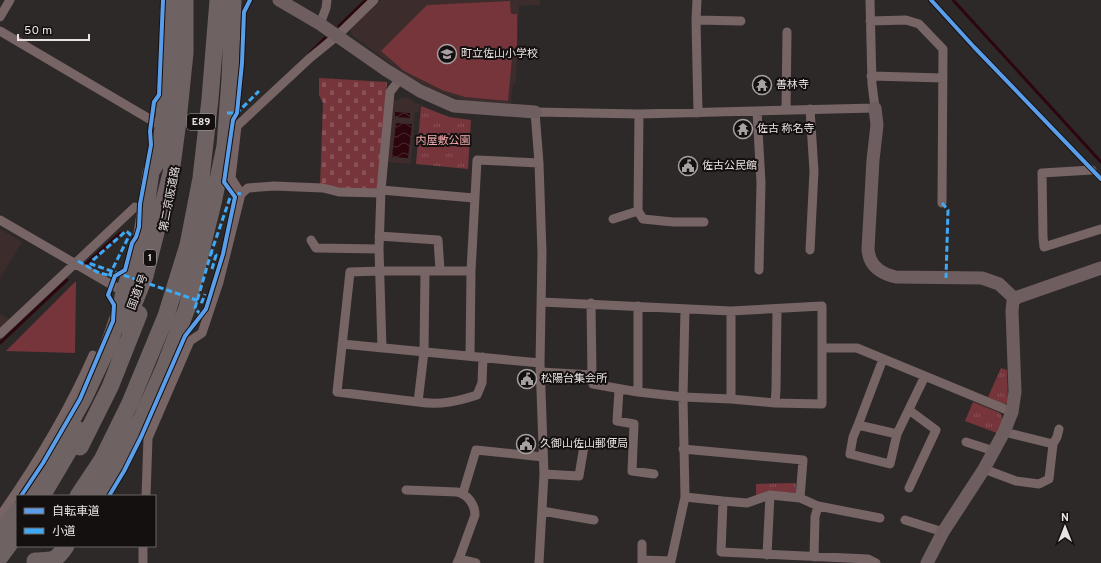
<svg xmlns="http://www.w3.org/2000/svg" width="1101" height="563" font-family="Overpass,'Noto Sans JP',sans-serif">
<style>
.built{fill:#3c2c2c}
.green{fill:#75353b}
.cemetery{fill:url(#cemetery-stones)}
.park{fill:url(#park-tufts)}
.water{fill:url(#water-waves)}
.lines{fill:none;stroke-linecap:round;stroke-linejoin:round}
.stream{stroke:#2c060c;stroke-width:3}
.street{stroke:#776465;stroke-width:9}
.secondary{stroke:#6f5e5f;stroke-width:13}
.highway{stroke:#6f6263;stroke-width:17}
.quiet{stroke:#3fa9f5;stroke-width:3;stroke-dasharray:6 3;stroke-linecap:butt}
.cycleway-casing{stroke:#151010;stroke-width:6}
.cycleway{stroke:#5a9eea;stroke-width:4}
.labels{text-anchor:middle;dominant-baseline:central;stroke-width:4;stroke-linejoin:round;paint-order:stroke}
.shield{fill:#151010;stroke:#a9a3a3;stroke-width:1}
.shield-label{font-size:10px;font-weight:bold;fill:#e9e2e2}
.poi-label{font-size:11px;fill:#e9e2e2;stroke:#151010;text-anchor:start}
.park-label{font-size:11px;fill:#f5acaf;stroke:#151010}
.street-label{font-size:11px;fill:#e9e2e2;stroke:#151010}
</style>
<defs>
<pattern id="cemetery-stones" width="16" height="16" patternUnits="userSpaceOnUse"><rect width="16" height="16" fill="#75353b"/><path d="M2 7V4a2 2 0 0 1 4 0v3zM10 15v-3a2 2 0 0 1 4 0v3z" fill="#895257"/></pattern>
<pattern id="park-tufts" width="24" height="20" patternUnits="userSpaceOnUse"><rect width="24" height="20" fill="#75353b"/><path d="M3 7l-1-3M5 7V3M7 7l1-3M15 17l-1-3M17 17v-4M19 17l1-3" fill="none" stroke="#895257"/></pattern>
<pattern id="water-waves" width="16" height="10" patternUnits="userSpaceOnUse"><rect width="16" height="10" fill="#2c060c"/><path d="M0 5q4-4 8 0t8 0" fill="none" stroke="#4b2a2f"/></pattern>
</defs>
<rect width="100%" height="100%" fill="#2e2929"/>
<path class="built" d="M 381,0 L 540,0 L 540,5 L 519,6 L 516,83 L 513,83 L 511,104 L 462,100 L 430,88 L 403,73 L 352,35 L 350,29 Z
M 403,97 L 410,98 L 416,104 L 420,104 L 419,112 L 415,112 L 411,164 L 387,162 L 393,101 L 396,101 Z
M 0,229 L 22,242 L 0,279 Z
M 0,314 L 10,320 L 0,329 Z"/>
<path class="green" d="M 510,1 L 511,14 L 517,14 L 517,58 L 512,58 L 508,101 L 465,97 L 442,90 L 404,71 L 381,51 L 427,5 Z
M 76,281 L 75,353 L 6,351 Z"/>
<path class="cemetery" d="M 319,78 L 387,82 L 377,188 L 376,191 L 320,186 L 323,103 L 319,95 Z"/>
<path class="park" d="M 421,106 L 449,117 L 471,120 L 468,169 L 416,164 Z
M 1001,368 L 1007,370 L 1008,403 L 1003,404 L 988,397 Z
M 973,402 L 1000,413 L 1003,419 L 997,433 L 965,421 Z
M 796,483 L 796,493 L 778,492 L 756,495 L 756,484 Z"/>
<path class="water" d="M 395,112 L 410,113 L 410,118 L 395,117 Z
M 396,123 L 412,124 L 408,158 L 392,157 Z"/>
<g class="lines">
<path class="stream" d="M 953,0 L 1101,162
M 339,26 L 366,0
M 309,54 L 325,38
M 86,264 L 120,233
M 0,343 L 67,280"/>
<path class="street" d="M 697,0 L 696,20 L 698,113
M 0,17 L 10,0
M 696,20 L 741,21
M 870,21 L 906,20 L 919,24 L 943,49 L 942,203
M 320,24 L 326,8 L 327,0
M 0,31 L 163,127
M 871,76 L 943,78
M 810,109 L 814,171 L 810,250
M 786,110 L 787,32
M 757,111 L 761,183 L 759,270
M 639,114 L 638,211 L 643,219 L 673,222 L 704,222
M 1092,170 L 1042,173 L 1043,237 L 1044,247 L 1101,229
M 381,190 L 390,92 L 400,79
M 241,194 L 248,188 L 274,186 L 323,188 L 339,192 L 381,193
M 613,219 L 638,211
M 0,220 L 124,292
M 379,236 L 438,240 L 440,270
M 311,240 L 316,248 L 379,249
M 380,271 L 425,271 L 424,352 L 418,402 L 337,392 L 350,272 Z
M 425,271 L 471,271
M 591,303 L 592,375
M 638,306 L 638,392
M 685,309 L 683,397 L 685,497 L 723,501 L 721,552 L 868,559 L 876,563
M 0,334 L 135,207
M 342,344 L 540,363
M 382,348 L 379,249 L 381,190 L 474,198
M 822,348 L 857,348 L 1012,412
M 470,356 L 471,271 L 477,160 L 539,163
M 883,359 L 858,425 L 897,434 L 925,376
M 541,372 L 592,375 L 593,384 L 638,392 L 683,397 L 731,399 L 775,403 L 822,404 L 822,306 L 731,311 L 542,302
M 619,390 L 617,421 L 634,424 L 632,471 L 654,474
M 731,399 L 731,311
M 418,402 C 440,405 456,402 477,395 L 482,383 L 483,357
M 775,403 L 776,390 L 777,309
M 909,410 L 936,430 L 909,488
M 858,425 L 853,437 L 850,454 L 890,464 L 897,434
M 966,442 L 994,451
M 1053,444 L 1057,437 L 1059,429
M 683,449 L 803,460 L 800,498
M 984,469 L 1016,481 L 1039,484 L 1049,479 L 1053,444 L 1004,432
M 544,474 L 579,476 L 584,446
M 406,490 L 457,492 C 467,494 475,504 475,515 L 459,559
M 463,493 L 476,450 L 543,457
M 146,496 L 148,438 L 190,341 L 202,333 L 219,282 L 241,194 L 231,178 L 237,126 L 310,58 L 337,36 L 374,0
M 723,501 L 747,503 L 770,495 L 800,498 L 818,506 L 880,518
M 542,511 L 594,520
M 0,516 C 36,465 68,412 93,355
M 905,520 L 943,532
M 642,544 L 642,563
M 767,555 L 770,495
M 814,557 L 815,517 L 818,506
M 642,560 L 671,561 L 685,497
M 143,563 L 143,546
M 457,563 L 459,559 L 476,563
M 539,563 L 544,474 L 540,363 L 542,253 L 539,163 L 535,112 L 639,114 L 875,108 L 872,84 L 870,0"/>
<path class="secondary" d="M 279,0 L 320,24 L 386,70 L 420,91 L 454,106 L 535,112
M 875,108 L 877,125 L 873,160 L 868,249 C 869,266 881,274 896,277 L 982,278 L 999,284 L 1015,299
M 927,563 L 943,532 L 984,469 L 1004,432 L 1012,412 L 1015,392 L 1012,311 L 1013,301 L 1018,297 L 1101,268"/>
<path class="highway" d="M 125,325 L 145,276 L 171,173 L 178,121 L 185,53 L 185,0
M 80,447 L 110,387 L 139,314
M 27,496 L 53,454 L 84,398 L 108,347 L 119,315 L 124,292 L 141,241 L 151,172 L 159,158 L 163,127 L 168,67 L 168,13 L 170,0
M 42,496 L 68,452 L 79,430
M 78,496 L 102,460 L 130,403 L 166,316 L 188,245 L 201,178 L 210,99 L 218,0
M 97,496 L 142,418 L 164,368 L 187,308 L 213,203 L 225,146 L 230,79 L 233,0
M 0,534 L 17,511
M 0,557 L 17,534
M 35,561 C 54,560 55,562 66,546"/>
<path class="quiet" d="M 227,113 L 237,113 L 259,91
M 942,203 L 948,210 L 946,278
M 78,261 L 99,273 L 113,276
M 212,269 L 216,255 L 211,253 L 232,192 L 241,194
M 109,276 L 130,234 L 126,231 L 93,260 L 91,264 L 202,302 L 205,294
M 201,315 L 195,308 L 211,253"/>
<defs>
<path id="cycleway" d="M 931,0 L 974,47 L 1101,179
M 21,496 L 43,463 L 80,399 L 113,321 L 114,305 L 108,295 L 115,276 L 125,270 L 132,243 L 136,237 L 139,227 L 140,204 L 151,145 L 150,131 L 154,102 L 159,95 L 163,0
M 109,496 L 124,471 L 141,437 L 185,336 L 206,309 L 223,254 L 235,197 L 224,182 L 233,120 L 237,113 L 242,63 L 244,12 L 250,0"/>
</defs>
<use href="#cycleway" class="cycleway-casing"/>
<use href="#cycleway" class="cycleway"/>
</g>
<defs>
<symbol id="school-ring" viewBox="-11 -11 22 22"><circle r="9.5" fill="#151010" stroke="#a8a1a1" stroke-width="1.5"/><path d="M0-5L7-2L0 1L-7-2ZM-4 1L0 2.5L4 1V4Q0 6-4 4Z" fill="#a8a1a1"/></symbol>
<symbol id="temple-ring" viewBox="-11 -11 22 22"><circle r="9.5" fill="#151010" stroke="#a8a1a1" stroke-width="1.5"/><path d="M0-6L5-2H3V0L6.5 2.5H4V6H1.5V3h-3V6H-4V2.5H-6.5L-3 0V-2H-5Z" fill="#a8a1a1"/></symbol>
<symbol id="civic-ring" viewBox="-11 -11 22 22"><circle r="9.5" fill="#151010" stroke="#a8a1a1" stroke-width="1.5"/><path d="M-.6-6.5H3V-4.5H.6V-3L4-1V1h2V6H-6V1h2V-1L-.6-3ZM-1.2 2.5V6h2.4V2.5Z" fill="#a8a1a1"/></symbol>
</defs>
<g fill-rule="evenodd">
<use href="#school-ring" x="436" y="43" width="22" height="22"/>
<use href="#temple-ring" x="751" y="74" width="22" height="22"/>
<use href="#temple-ring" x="732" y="118" width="22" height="22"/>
<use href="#civic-ring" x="677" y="155" width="22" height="22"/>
<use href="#civic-ring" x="516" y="368" width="22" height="22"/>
<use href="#civic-ring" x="515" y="433" width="22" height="22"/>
</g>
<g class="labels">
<g class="shield">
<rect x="187" y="114" width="28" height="16" rx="3"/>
<rect x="144" y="250" width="12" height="16" rx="3"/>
</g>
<g class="shield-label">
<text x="201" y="122">E89</text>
<text x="150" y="258">1</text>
</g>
<g class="poi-label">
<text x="461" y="54">町立佐山小学校</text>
<text x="776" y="85">善林寺</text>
<text x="757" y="129">佐古 称名寺</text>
<text x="702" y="166">佐古公民館</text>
<text x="541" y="379">松陽台集会所</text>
<text x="540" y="444">久御山佐山郵便局</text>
</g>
<g class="park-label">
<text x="443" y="141">内屋敷公園</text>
</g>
<g class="street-label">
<text transform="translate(170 199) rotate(-79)">第二京阪道路</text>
<text transform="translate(138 292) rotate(-69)">国道1号</text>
</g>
</g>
<rect x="16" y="495" width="140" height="52" fill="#151010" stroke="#6a6464"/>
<rect x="24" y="508" width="20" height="6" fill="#5a9eea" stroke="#6a6464"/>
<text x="52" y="515" font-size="12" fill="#e9e2e2">自転車道</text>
<rect x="24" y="528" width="20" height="6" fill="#3fa9f5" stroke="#6a6464"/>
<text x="52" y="535" font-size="12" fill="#e9e2e2">小道</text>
<g transform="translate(1065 527)" stroke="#151010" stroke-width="3" paint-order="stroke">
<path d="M0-3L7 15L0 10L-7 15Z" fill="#e9e2e2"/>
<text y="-6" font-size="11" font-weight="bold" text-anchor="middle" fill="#e9e2e2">N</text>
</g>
<path d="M18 34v6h71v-6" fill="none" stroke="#e9e2e2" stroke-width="2"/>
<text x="24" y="34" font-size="12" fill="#e9e2e2" stroke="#151010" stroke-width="3" paint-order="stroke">50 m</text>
</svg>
